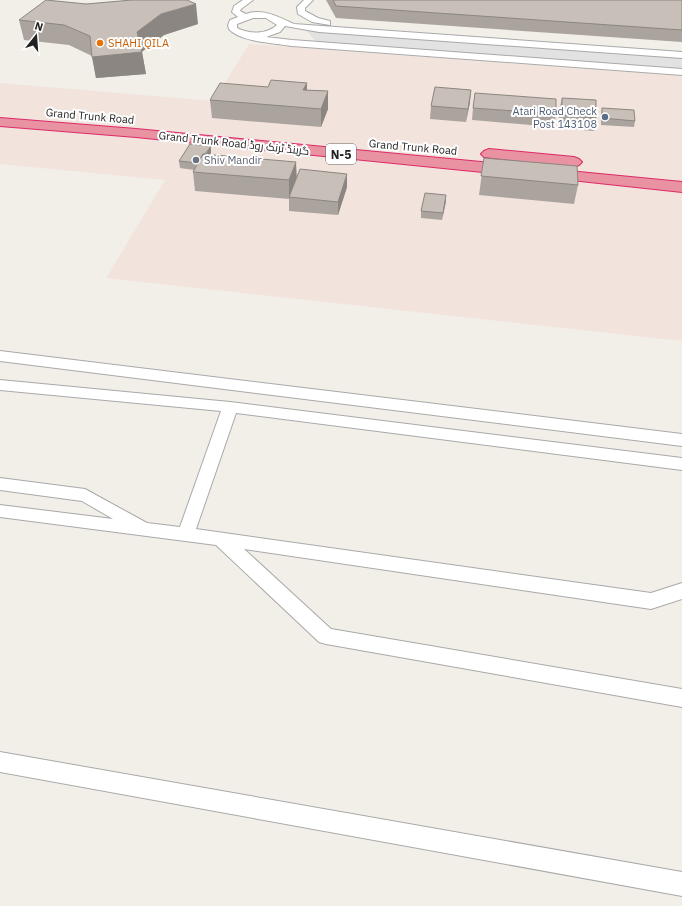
<svg xmlns="http://www.w3.org/2000/svg" width="682" height="906" font-family="'IBM Plex Sans',Cairo,sans-serif">
<style>
.military{fill:#f3e3dd}
.parking{fill:#e2e2e2}
.lines{fill:none;stroke-linecap:round;stroke-linejoin:round}
.lane-casing{stroke:#a9a9a9;stroke-width:2}
.highway-casing{stroke:#dc2a67;stroke-width:2}
.lane{fill:#fff;fill-rule:evenodd}
.highway{fill:#e892a2;fill-rule:evenodd}
.wall{fill:#aba49e}
.shaded-wall{fill:#8b8681}
.building{fill:#c7bfb8;stroke:#8b8681}
.food-dot{fill:#e8710a;stroke:#fff;stroke-width:1.5}
.service-dot{fill:#5c6f8a;stroke:#fff;stroke-width:1.5}
.worship-dot{fill:#6b7280;stroke:#fff;stroke-width:1.5}
.labels{text-anchor:middle;dominant-baseline:central;stroke-width:4;stroke-linejoin:round;paint-order:stroke}
.far-food-label{font-size:11px;fill:#c56008;stroke:#fff;text-anchor:start}
.far-service-label{font-size:11px;fill:#4e5e75;stroke:#fff;text-anchor:end}
.far-street-label{font-size:11px;fill:#222;stroke:#fff}
.far-worship-label{font-size:11px;fill:#5b616d;stroke:#fff;text-anchor:start}
.shield{fill:#fff;stroke:#646464;stroke-width:1}
.shield-label{font-size:12px;font-weight:bold;fill:#222}
</style>
<rect width="100%" height="100%" fill="#f2efe9"/>
<path class="military" d="M 249,44 L 682,76 L 682,341 L 106,278 L 165,180 L 0,164 L 0,83 L 214,101 Z"/>
<path class="parking" d="M 306,30 L 682,57 L 682,69 L 316,42 Z"/>
<g class="lines">
<defs>
<path id="lane" d="M 243,0 L 253,0 L 241,9 L 240,11 L 246,14 C 262,8 279,17 294,24 L 682,52 L 682,58 L 319,32 L 285,26 L 280,32 L 266,37 L 292,40 L 682,69 L 682,75 L 292,46 C 275,43 240,42 229,29 L 228,25 L 230,20 L 238,17 L 232,12 L 234,6 ZM 253,18 L 266,18 L 277,25 C 266,35 249,34 237,28 L 237,24 Z
M 304,0 L 313,0 L 305,8 L 305,11 L 318,18 L 330,21 L 330,25 L 312,22 L 298,14 L 297,7 Z
M 0,351 L 682,434 L 682,446 L 0,361 Z
M 0,380 L 230,402 L 682,458 L 682,470 L 236,413 L 196,529 L 651,593 L 682,583 L 682,599 L 651,609 L 244,549 L 331,629 L 682,689 L 682,707 L 326,644 L 319,642 L 216,545 L 0,517 L 0,505 L 113,519 L 82,501 L 0,490 L 0,478 L 85,489 L 147,523 L 180,527 L 221,411 L 0,390 Z
M 0,752 L 682,872 L 682,896 L 0,772 Z"/>
<path id="highway" d="M 0,118 L 136,129 L 512,165 L 517,167 L 520,170 L 517,173 L 512,175 L 136,137 L 0,126 Z
M 489,149 L 574,157 L 579,159 L 582,162 L 579,165 L 574,167 L 484,157 L 481,154 L 484,151 Z
M 548,169 L 682,182 L 682,192 L 543,177 L 540,174 L 543,171 Z"/>
</defs>
<use href="#lane" class="lane-casing"/>
<use href="#highway" class="highway-casing"/>
<use href="#lane" class="lane"/>
<use href="#highway" class="highway"/>
</g>
<path class="wall" d="M 326,0 L 682,0 L 682,42 L 336,18 Z
M 19,20 L 198,24 L 164,35 L 142,52 L 146,74 L 96,78 L 92,56 L 69,45 L 24,40 Z
M 307,83 L 307,90 L 328,91 L 328,109 L 321,127 L 212,118 L 210,100 L 268,87 Z
M 562,98 L 596,118 L 594,131 L 559,128 L 559,110 Z
M 470,102 L 466,122 L 430,119 L 431,106 Z
M 473,108 L 556,114 L 554,127 L 472,120 Z
M 602,108 L 635,121 L 634,127 L 601,125 L 601,115 Z
M 211,153 L 210,155 L 297,178 L 347,187 L 338,215 L 289,211 L 289,199 L 195,191 L 193,172 L 194,170 L 180,168 L 179,161 Z
M 484,158 L 578,185 L 574,204 L 479,195 Z
M 446,201 L 442,220 L 421,218 L 421,211 Z"/>
<path class="shaded-wall" d="M 196,4 L 198,24 L 164,35 L 141,52 L 142,52 L 146,74 L 96,78 L 92,57 L 137,32 L 161,14 Z
M 307,83 L 307,100 L 303,90 Z
M 471,90 L 470,102 L 466,122 L 468,109 Z
M 328,91 L 328,109 L 321,127 L 321,109 Z
M 211,146 L 211,153 L 200,170 L 199,164 Z
M 296,162 L 297,181 L 289,197 L 289,180 Z
M 347,174 L 347,187 L 338,215 L 338,202 Z
M 446,195 L 446,201 L 442,220 L 443,213 Z"/>
<path class="building" d="M 46,0 L 86,4 L 132,0 L 187,0 L 196,4 L 161,14 L 137,32 L 142,52 L 92,57 L 90,36 L 64,25 L 19,20 Z
M 333,0 L 682,0 L 682,30 L 336,6 Z
M 271,80 L 307,83 L 303,90 L 328,91 L 321,109 L 210,100 L 220,83 L 268,87 Z
M 435,87 L 471,90 L 468,109 L 431,106 Z
M 475,93 L 556,99 L 556,114 L 473,108 Z
M 562,98 L 596,100 L 596,118 L 562,115 Z
M 602,108 L 634,110 L 635,121 L 602,118 Z
M 190,144 L 211,146 L 205,154 L 203,154 L 198,163 L 179,161 Z
M 203,154 L 296,162 L 289,180 L 193,172 Z
M 484,158 L 577,166 L 578,185 L 481,176 Z
M 300,169 L 347,174 L 338,202 L 289,197 Z
M 425,193 L 446,195 L 443,213 L 421,211 Z"/>
<circle class="food-dot" cx="100" cy="43" r="4"/>
<circle class="service-dot" cx="605" cy="117" r="4"/>
<circle class="worship-dot" cx="196" cy="160" r="4"/>
<g class="labels">
<g class="far-food-label">
<text x="108" y="43">SHAHI QILA</text>
</g>
<g class="far-service-label">
<text x="597" y="111">Atari Road Check<tspan x="597" dy="13">Post 143108</tspan></text>
</g>
<g class="far-street-label">
<text transform="translate(90 116) rotate(5)">Grand Trunk Road</text>
<text transform="translate(234 143) rotate(6)">Grand Trunk Road گرینڈ ٹرنک روڈ</text>
<text transform="translate(413 147) rotate(5)">Grand Trunk Road</text>
</g>
<g class="far-worship-label">
<text x="204" y="160">Shiv Mandir</text>
</g>
<rect class="shield" x="326" y="144" width="30" height="20" rx="3"/>
<g class="shield-label">
<text x="341" y="154">N-5</text>
</g>
</g>
<g transform="translate(36 36) rotate(17)" stroke="#ffffff" stroke-width="3" paint-order="stroke">
<path d="M0-3L7 15L0 10L-7 15Z" fill="#222222"/>
<text y="-6" font-size="11" font-weight="bold" text-anchor="middle" fill="#222222">N</text>
</g>
</svg>
